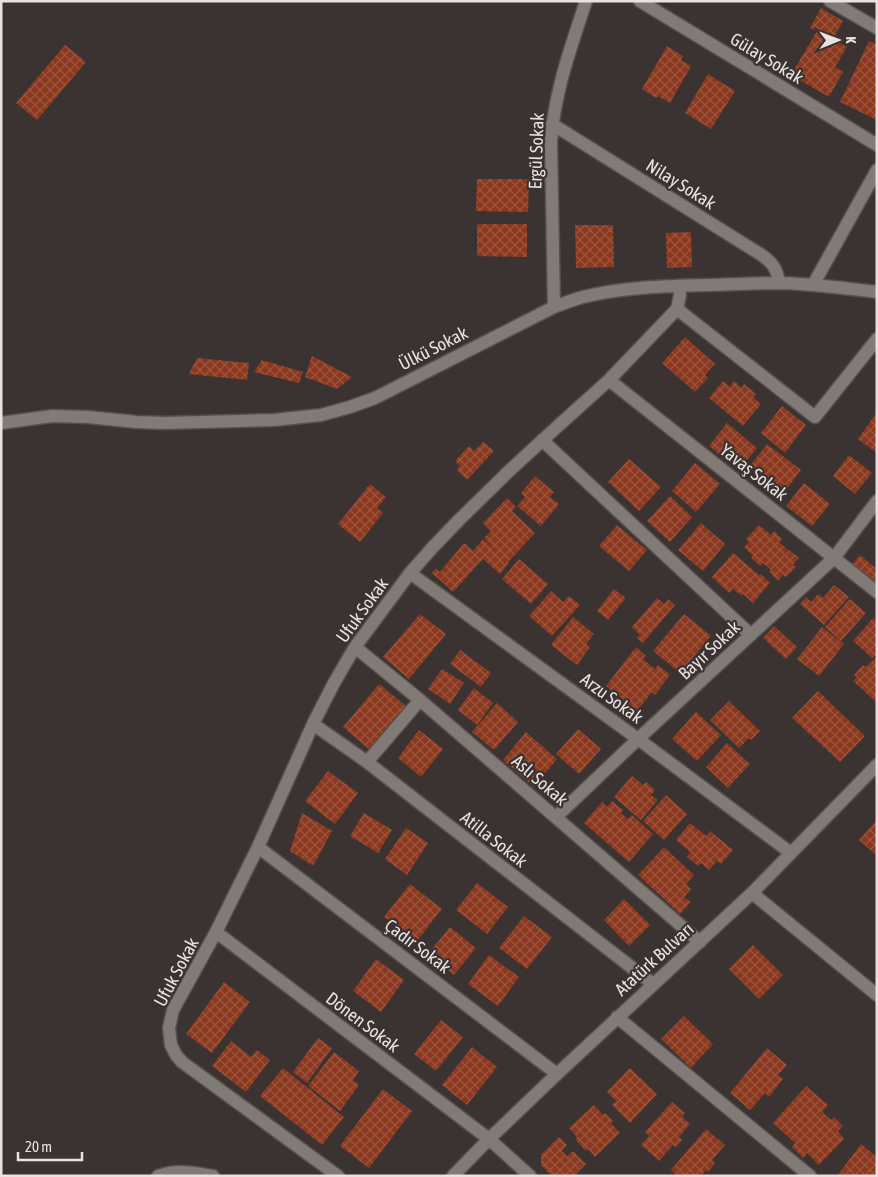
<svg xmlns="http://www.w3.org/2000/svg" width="878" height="1177" font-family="'Asap Condensed',sans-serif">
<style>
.building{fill:url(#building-cross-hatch)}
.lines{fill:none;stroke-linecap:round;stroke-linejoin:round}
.minor-casing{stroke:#554f4d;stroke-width:15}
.minor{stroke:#827a77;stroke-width:12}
.labels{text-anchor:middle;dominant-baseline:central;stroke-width:4.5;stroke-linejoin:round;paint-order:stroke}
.street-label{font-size:18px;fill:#e8e3e2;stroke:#3a3331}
</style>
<defs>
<pattern id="building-cross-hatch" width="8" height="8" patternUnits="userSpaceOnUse" patternTransform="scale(1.25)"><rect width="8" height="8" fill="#8b381e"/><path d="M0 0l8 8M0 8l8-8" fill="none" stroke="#9b553e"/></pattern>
</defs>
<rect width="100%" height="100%" fill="#3a3331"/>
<path class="building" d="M 821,8 L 843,21 L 833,39 L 847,47 L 835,67 L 843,72 L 829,97 L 791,75 L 817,31 L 810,28 Z
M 869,41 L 877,45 L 877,120 L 840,102 Z
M 65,45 L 86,62 L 37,120 L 16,103 Z
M 667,46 L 683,56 L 681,60 L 691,66 L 670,103 L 658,96 L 656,98 L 642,89 Z
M 708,74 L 735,91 L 711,129 L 685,113 Z
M 477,179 L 529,179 L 528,212 L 476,211 Z
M 477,224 L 527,224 L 527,257 L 477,256 Z
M 575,225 L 613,225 L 614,267 L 576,268 Z
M 691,232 L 692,267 L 667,268 L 666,233 Z
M 685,337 L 715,364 L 705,375 L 708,378 L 695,392 L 662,363 Z
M 312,356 L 352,377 L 337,389 L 305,377 Z
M 197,358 L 249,363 L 247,380 L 189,374 Z
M 262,360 L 303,372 L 299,383 L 254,372 Z
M 723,381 L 730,387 L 734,381 L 742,388 L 744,384 L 756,394 L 753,397 L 761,404 L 743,426 L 709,398 Z
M 782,406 L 806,425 L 785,453 L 761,433 Z
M 875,415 L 877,416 L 877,453 L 858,439 Z
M 727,423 L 757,448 L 739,470 L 709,446 Z
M 483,442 L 494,451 L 467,480 L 457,470 L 460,466 L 455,461 L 469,446 L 474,451 Z
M 767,444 L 801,470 L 783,494 L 749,467 Z
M 849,455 L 872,473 L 855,494 L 833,476 Z
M 629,459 L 661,487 L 639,511 L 608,482 Z
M 695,463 L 720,484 L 696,512 L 672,491 Z
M 535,476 L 554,492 L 550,497 L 559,504 L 541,526 L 517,506 L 525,497 L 521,493 Z
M 804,483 L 830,504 L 812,526 L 786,506 Z
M 370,484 L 386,497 L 377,508 L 383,513 L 360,542 L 338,524 Z
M 670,496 L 692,517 L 670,542 L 647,521 Z
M 507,498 L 516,507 L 512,511 L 535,533 L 508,562 L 509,563 L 500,574 L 483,559 L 453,592 L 432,573 L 436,568 L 440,572 L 464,543 L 473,551 L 483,539 L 497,552 L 484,538 L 491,531 L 483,523 Z
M 701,523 L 725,544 L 703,571 L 678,550 Z
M 617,525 L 647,550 L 629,571 L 599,546 Z
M 759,525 L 771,535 L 774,531 L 782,539 L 779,542 L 788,550 L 783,557 L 789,550 L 799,558 L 793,565 L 796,567 L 786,577 L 783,575 L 778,581 L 769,572 L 771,570 L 763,563 L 760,566 L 751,558 L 753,556 L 744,547 L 749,542 L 746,539 Z
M 733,553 L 759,575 L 761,574 L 770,583 L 753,603 L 743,594 L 742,596 L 733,589 L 729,593 L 712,577 Z
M 860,555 L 877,569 L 877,585 L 852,565 Z
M 519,559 L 548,584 L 531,604 L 502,579 Z
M 834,585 L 849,597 L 824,625 L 800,604 L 806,597 L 811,602 L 818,594 L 823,598 Z
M 614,589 L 626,598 L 608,620 L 597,611 Z
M 551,591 L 563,602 L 569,596 L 580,605 L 552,636 L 529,616 Z
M 657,598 L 664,604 L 668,599 L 675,605 L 643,643 L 637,638 L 640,635 L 632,627 Z
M 850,599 L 866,613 L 841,641 L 825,627 Z
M 420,614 L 446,634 L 409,679 L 383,657 Z
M 684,614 L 711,636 L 680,673 L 653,651 Z
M 573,617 L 594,634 L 586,644 L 590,647 L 577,665 L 551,645 Z
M 873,618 L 877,621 L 877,657 L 875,655 L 872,658 L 853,641 Z
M 774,626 L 797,647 L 786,659 L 763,638 Z
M 822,627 L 844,644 L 819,676 L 797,659 Z
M 636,647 L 646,656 L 643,659 L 655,669 L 658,665 L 670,675 L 655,695 L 652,692 L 637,711 L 606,686 Z
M 460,650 L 491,673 L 481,687 L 450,664 Z
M 875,658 L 877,660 L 877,703 L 853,681 L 857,677 L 854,675 L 863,665 L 866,667 Z
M 442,669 L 464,683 L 450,704 L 428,689 Z
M 379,684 L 407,707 L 371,751 L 343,727 Z
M 474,688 L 493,703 L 477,725 L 458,710 Z
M 818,691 L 865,736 L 840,762 L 792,718 Z
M 729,701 L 760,731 L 751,740 L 749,738 L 739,748 L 710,720 Z
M 497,703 L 518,722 L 494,750 L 472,732 Z
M 696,712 L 721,735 L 697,761 L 672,739 Z
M 578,729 L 601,749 L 579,774 L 556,754 Z
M 419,730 L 443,749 L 421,777 L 398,758 Z
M 526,732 L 557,759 L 534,787 L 503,760 Z
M 727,743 L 750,764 L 728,788 L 706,767 Z
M 328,771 L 358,793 L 335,824 L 305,801 Z
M 632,776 L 643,785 L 646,782 L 655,790 L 651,795 L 658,800 L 641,820 L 614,797 Z
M 666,795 L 687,814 L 664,840 L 643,821 Z
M 612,801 L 623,810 L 621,813 L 628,819 L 632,815 L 653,834 L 629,862 L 584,823 L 602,802 L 607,807 Z
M 302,813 L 332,831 L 313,866 L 290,851 Z
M 364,813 L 392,830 L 378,853 L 350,836 Z
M 877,820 L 877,851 L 875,854 L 859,840 Z
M 690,823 L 706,836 L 710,831 L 733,850 L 721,864 L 717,861 L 709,870 L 701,863 L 698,866 L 687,857 L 690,852 L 676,840 Z
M 406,828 L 428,843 L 407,875 L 385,859 Z
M 664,847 L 694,875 L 686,884 L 691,889 L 684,897 L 691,902 L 680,914 L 638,875 Z
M 477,883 L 508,907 L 487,934 L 456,910 Z
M 410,884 L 442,909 L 416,942 L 384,917 Z
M 624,899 L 650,925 L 629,946 L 604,920 Z
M 524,916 L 552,937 L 527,969 L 499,948 Z
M 450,927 L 476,948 L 454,975 L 428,954 Z
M 753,945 L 783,975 L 759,999 L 729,969 Z
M 489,955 L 519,977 L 498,1006 L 468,984 Z
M 376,959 L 404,980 L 381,1012 L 353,991 Z
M 224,982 L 250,1002 L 212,1053 L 186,1034 Z
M 684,1016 L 713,1044 L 691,1068 L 661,1039 Z
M 441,1020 L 463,1037 L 436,1071 L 414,1054 Z
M 318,1038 L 332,1048 L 307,1083 L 293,1072 Z
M 231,1041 L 251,1057 L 257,1050 L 270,1060 L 246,1092 L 212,1066 Z
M 472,1047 L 497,1067 L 467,1105 L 442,1085 Z
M 767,1048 L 787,1065 L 778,1075 L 783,1079 L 769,1097 L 765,1093 L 750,1110 L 730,1093 Z
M 334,1052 L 359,1071 L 353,1080 L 359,1085 L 340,1111 L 308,1086 Z
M 283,1068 L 344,1117 L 322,1145 L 260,1096 Z
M 630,1068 L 657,1094 L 630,1123 L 612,1105 L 616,1101 L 607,1092 Z
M 806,1086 L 828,1105 L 822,1112 L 831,1120 L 834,1117 L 843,1126 L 838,1131 L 844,1139 L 819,1165 L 807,1153 L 803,1158 L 792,1147 L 795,1143 L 773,1123 Z
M 383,1089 L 412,1111 L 369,1168 L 340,1146 Z
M 672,1102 L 685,1113 L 682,1117 L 690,1124 L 679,1137 L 682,1140 L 676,1147 L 673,1145 L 659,1161 L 641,1145 L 649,1136 L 645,1132 Z
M 594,1105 L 603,1115 L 605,1113 L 613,1121 L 611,1123 L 620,1133 L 595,1157 L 588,1149 L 586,1151 L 575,1139 L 577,1137 L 569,1128 Z
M 706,1129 L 725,1145 L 712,1160 L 715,1163 L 708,1172 L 706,1170 L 701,1176 L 677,1176 L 671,1170 Z
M 559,1137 L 567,1145 L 562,1151 L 567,1156 L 573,1151 L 586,1164 L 574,1176 L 552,1176 L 541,1165 L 541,1155 Z
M 861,1144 L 877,1157 L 877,1175 L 876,1176 L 837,1176 Z"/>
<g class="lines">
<defs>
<path id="minor" d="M 640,1 L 877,145
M 830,1 L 877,28
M 552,124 L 760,254 C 772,262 777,268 779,283
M 813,285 L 877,170
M 554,307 L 551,142 C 554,93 571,47 586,1
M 677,309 L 815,417 L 877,339
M 609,380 L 877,592
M 1,423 L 52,416 L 88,417 L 137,422 L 165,423 L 274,420 L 321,415 L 350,407 L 375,398 L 554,307 C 562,304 570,301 579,298 C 621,287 666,286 709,285 C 733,284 757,283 781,283 C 813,284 845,288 877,292
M 542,440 L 751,635
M 410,573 L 638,739 L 791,853
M 355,647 L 420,700 L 700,942
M 313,724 L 367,762 L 653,984
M 367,762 L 420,700
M 556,817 L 638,739 L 834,558 L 877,501
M 258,847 L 557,1074
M 752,893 L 877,995
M 216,932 L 489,1139 L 530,1176
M 617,1017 L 810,1176
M 158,1176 C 178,1169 193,1173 213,1176
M 338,1176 L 182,1062 L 176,1055 L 171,1045 L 170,1037 L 169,1028 L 173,1010 L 216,932 L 258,847 L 313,724 L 334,683 L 355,647 L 410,573 L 433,547 L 459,520 L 509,471 L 558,426 L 609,380 L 677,309 L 680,295 L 679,286
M 453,1176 L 489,1139 L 557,1074 L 752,893 L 877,765"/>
</defs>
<use href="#minor" class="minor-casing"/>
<use href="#minor" class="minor"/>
</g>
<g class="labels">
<g class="street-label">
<text transform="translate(767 58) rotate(31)">Gülay Sokak</text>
<text transform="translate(536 151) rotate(-88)">Ergül Sokak</text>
<text transform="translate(681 184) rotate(32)">Nilay Sokak</text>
<text transform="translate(433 348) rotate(-27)">Ülkü Sokak</text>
<text transform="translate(754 472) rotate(38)">Yavaş Sokak</text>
<text transform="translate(362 610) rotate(-54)">Ufuk Sokak</text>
<text transform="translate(709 650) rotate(-43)">Bayır Sokak</text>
<text transform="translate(612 698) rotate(36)">Arzu Sokak</text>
<text transform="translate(540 780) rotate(41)">Aslı Sokak</text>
<text transform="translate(494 839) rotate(38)">Atilla Sokak</text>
<text transform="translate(418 946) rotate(37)">Çadır Sokak</text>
<text transform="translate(654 959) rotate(-42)">Atatürk Bulvarı</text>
<text transform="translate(176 972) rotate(-62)">Ufuk Sokak</text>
<text transform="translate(363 1022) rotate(37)">Dönen Sokak</text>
</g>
</g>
<rect width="878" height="1177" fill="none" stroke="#e8e3e2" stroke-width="5"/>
<g transform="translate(838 40) rotate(89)" stroke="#3a3331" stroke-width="4" paint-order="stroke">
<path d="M0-4L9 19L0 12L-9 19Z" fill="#e8e3e2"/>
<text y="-8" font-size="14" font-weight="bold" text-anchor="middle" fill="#e8e3e2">K</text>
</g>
<path d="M18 1152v8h64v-8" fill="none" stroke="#e8e3e2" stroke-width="2.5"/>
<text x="25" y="1152" font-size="15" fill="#e8e3e2" stroke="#3a3331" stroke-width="4" paint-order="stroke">20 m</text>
</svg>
